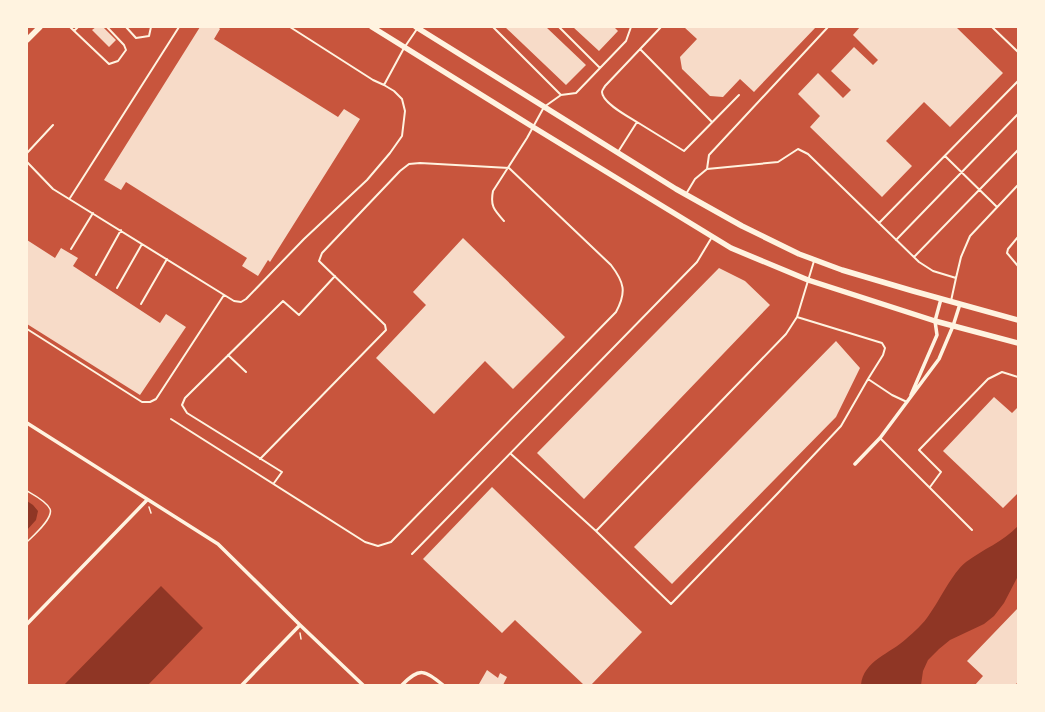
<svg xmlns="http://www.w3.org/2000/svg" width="1045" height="712" font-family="Poppins,sans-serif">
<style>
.water{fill:#8f3625}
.building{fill:#f7dbc8}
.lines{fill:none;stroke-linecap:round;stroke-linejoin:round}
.path{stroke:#fff3e0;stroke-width:1.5}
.service{stroke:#fff3e0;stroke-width:2}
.minor{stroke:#fff3e0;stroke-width:3.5}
.secondary{stroke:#fff3e0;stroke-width:5.5}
</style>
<rect width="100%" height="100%" fill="#c8553d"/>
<path class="water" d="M 27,501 L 33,505 L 38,511 L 36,520 L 27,530 Z
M 1018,526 L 1018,576 L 1004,603 L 994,616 L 984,624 L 950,640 L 939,649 L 928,660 L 923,671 L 921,685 L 861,685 C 863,661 891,653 906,639 C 914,632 924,623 929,615 C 940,600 952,573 966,562 C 983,549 1003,542 1018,526 Z
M 161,586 L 203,628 L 148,685 L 64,685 Z"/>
<path class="building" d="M 96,27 L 103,27 L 116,40 L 109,47 L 92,30 Z
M 200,27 L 218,27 L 220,29 L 214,39 L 338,117 L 344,109 L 360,119 L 270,262 L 268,260 L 258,276 L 242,266 L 247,258 L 126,182 L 121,190 L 104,180 Z
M 505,27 L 546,27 L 586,65 L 566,85 Z
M 573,27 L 614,27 L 618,31 L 599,51 Z
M 684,27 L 816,27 L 754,92 L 740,79 L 723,97 L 710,96 L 682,69 L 680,57 L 697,39 Z
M 860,27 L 956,27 L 1003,73 L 950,127 L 924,102 L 886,141 L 912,166 L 882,197 L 810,127 L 820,116 L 798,94 L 818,73 L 843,98 L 851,90 L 831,71 L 854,47 L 873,65 L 878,60 L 853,35 Z
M 463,238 L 565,337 L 513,389 L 485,361 L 434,414 L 376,358 L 426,305 L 413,292 Z
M 27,240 L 55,258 L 61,248 L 78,258 L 73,266 L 160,323 L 166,314 L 186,327 L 140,395 L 27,324 Z
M 719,268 L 745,281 L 770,305 L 584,499 L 537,453 Z
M 836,341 L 860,368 L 836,417 L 672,584 L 634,547 Z
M 994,397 L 1012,413 L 1018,407 L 1018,493 L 1003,508 L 943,451 Z
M 492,487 L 642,632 L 591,685 L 584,685 L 515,620 L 502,633 L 423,559 Z
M 1018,608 L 1018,682 L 1015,685 L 975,685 L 983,676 L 967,661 Z
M 487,670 L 498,678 L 500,673 L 507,677 L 503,685 L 481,685 L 479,684 Z"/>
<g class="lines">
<path class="path" d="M 27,491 C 34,495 46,501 50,509 C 54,518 33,536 27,542
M 149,507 L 151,513
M 300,633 L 301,639"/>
<path class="service" d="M 70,27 L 109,64 L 118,61 L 126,50 L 124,45 L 107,27
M 126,27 L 136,38 L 149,36 L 151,27
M 290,27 L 373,80 L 384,85
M 493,27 L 561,95
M 559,27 L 600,68
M 992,27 L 1018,52
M 74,31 L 78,27
M 640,49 L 712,122
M 637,122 L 684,151 L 739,95
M 618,152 L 637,122 C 629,117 602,103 602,92 C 602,90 604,88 605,86 L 661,27
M 27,153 L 53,125
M 945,156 L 997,207
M 27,162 L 53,189 L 234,301 L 241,302 L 246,299 L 304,239 L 367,180 L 390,153 L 402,136 L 405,111 L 402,99 L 394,91 L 384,85 L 404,48 L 417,29
M 707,169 L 709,155 L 828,27
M 686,194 L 695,179 L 707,169 L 778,162 L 798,149 L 808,154 L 919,262 L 933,271 L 956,278 L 951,301
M 70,198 L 179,27
M 504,221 C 494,210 490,206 493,191 L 527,138 L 544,107 L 561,95 L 576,93 L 626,41 L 631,27
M 879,223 L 1018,81
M 1018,237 L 1008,249 L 1007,253 L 1018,266
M 896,240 L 1018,114
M 71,249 L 93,213
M 914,257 L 1018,150
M 96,275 L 121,230
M 956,278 L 961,257 L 970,236 L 1018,185
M 117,288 L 142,244
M 141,304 L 167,259
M 797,317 L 882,343 L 885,348 L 883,355 L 868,379 L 892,395 L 907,402
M 27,329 L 142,402 L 150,402 L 156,399 L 224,295
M 228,355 L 246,372
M 171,419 L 365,542 L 378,546 L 391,542 L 616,312 C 627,292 624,282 611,265 L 509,168 L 420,163 L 409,164 L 400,171 L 322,253 L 319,261 L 385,325 L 386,330 L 260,459
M 880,438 L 972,530
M 511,454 L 596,531 L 786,334 L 797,317 L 814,261
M 274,483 L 282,472 L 187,413 L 182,405 L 185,398 L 283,301 L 299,315 L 335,276
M 930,487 L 941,472 L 919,450 L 988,379 L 1002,372 L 1018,377
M 596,531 L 671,604 L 778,493 L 841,426 L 868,379
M 412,554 L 697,262 L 712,237"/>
<path class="minor" d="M 911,395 L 937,335 L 935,321 L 941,299
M 27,423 L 218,544 L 300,625 L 363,685
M 855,464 L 880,438 L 939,359 L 953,326 L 960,304
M 27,624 L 147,500
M 242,685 L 300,625
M 402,685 C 420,667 424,670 443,685"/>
<path class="secondary" d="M 372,27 L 533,127 L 731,248 L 808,280 L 935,321 L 1018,343
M 416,27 L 676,189 L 742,226 L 799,254 L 842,270 L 913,291 L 1018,320
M 27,40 L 40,27"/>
</g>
<rect width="1045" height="712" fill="none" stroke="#fff3e0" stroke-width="56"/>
</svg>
